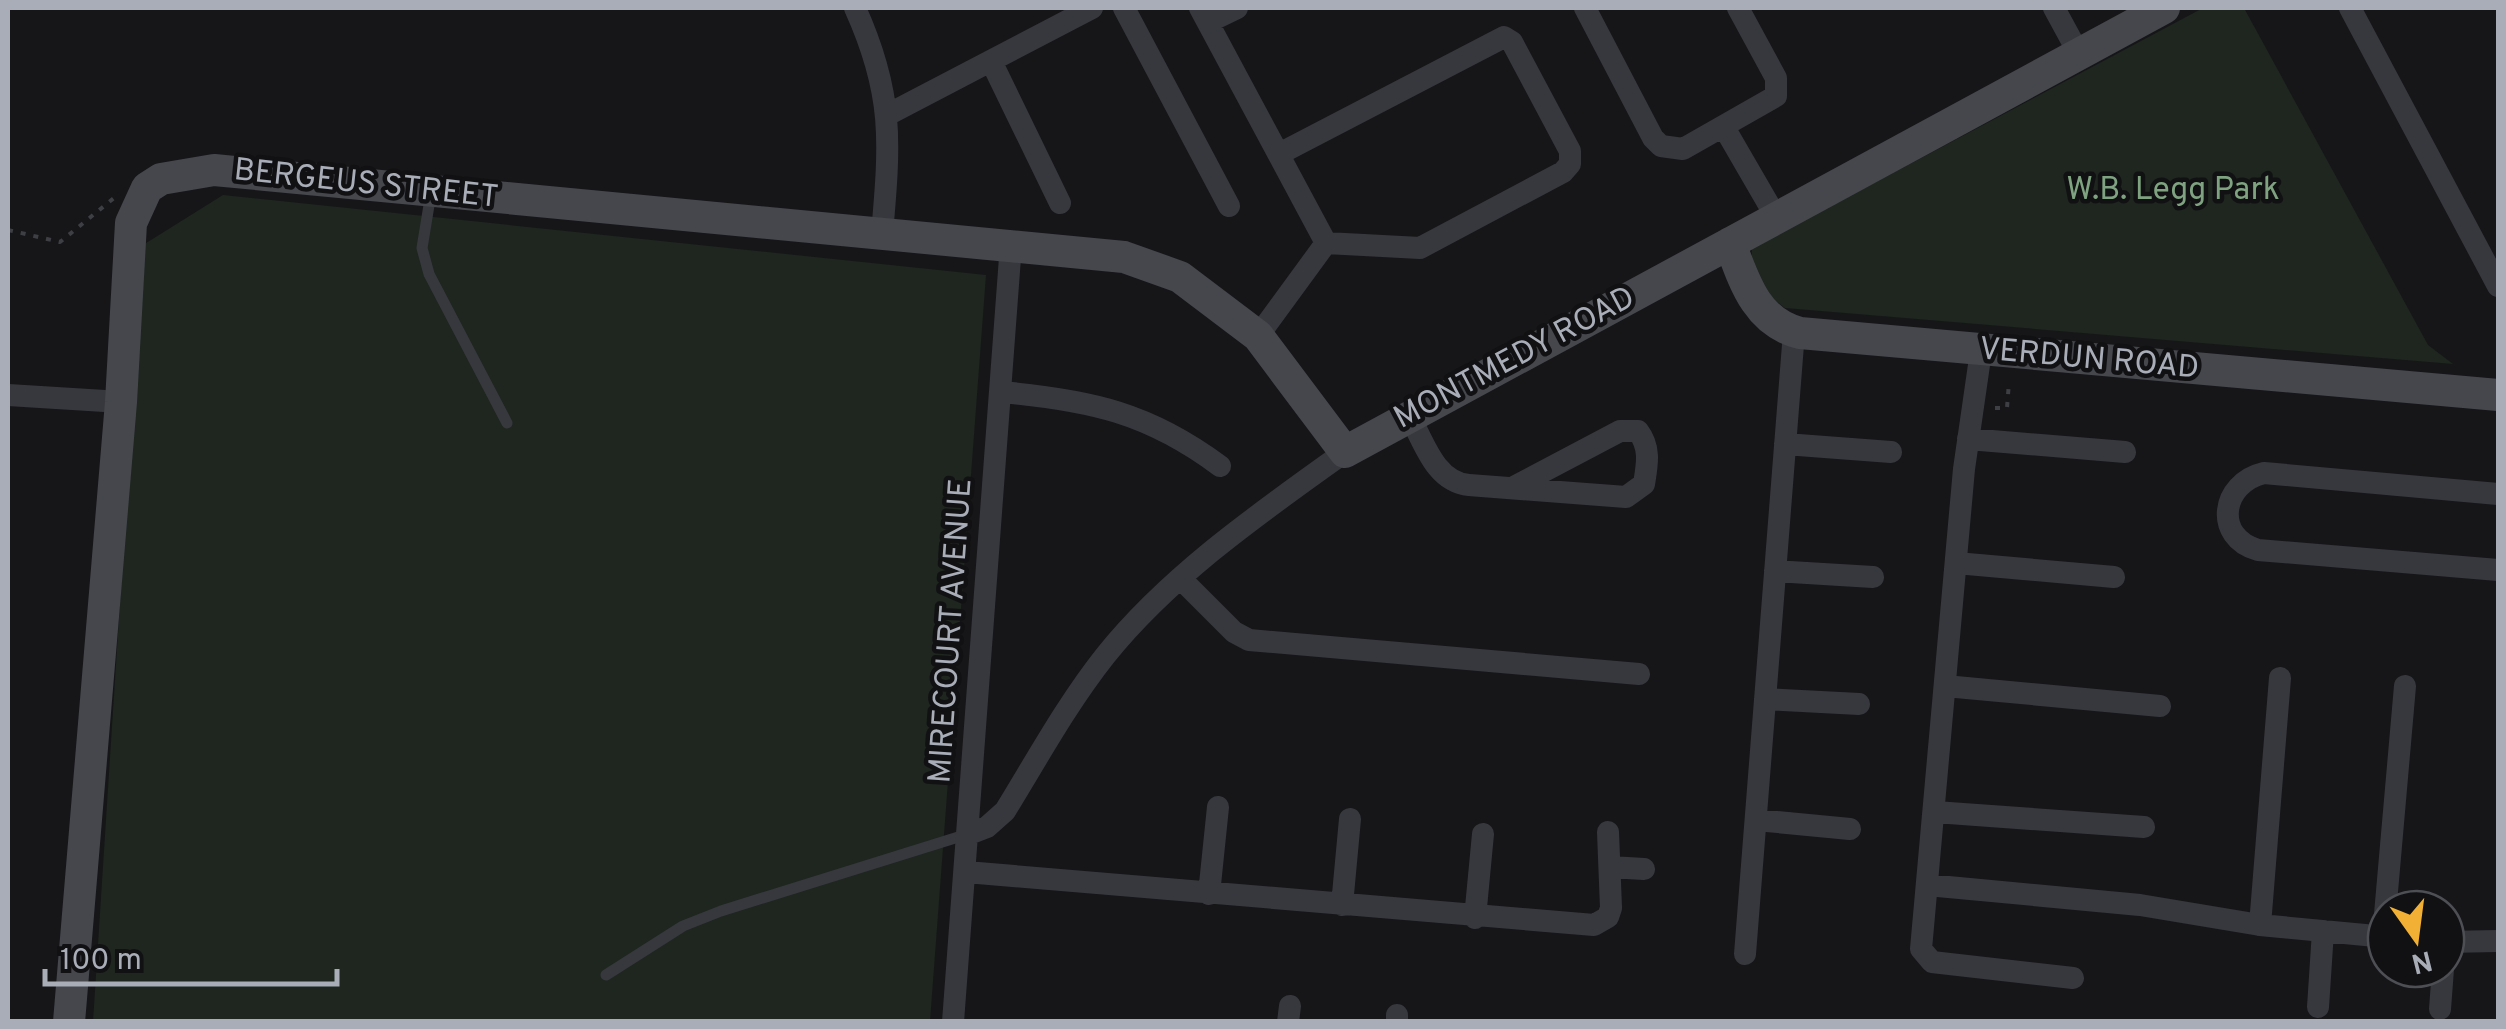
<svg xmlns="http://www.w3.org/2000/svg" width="2506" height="1029" font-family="Overpass,sans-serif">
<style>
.green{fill:#1e261f}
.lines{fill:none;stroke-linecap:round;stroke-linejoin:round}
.path{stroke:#3d3f44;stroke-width:4;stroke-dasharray:5 8;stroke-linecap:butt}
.lane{stroke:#37383d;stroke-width:11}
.street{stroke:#37383d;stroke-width:22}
.secondary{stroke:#45474d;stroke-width:32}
.labels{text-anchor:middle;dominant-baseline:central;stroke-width:9;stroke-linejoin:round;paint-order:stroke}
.street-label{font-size:32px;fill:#a8adb8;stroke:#111113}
.park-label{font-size:32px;fill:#7fa381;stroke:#111113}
</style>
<rect width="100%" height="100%" fill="#161618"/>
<path class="green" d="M 2203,8 L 2244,8 L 2428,345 L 2453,364 L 1785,308 C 1761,290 1750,278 1752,248 Z
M 223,195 L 986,275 L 930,1021 L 93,1022 L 143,245 Z"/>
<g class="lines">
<path class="path" d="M 8,230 L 60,242 L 114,198
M 1995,408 L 2007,408 L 2009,382"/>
<path class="lane" d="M 431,193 L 422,248 L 429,274 L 507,423
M 606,975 L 683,926 L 721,911 L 968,834"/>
<path class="street" d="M 855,8 C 894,94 890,142 882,234
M 1124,8 L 1229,206
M 1200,8 L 1326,243 L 1258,336
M 1585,8 L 1653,138 L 1661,146 L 1683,149 L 1776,96 L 1776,78 L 1738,8
M 2054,8 L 2079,54
M 2350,8 L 2498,286
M 1208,22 L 1237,8
M 992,63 L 1060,203
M 889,114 L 1092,8
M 1725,129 L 1776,217
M 1279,154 L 1504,37 L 1512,42 L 1570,151 L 1570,164 L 1563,172 L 1420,248 L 1326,243
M 1981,351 L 1964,469 L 1921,949 L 1932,962 L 2073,978
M 1001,392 C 1090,400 1149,413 1220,466
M 8,395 L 121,402
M 1409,415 C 1424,442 1435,482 1469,485 L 1626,497 L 1644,484 C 1647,465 1651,448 1638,431 L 1620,431 L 1512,488
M 1968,439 L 2125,452
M 1785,444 L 1891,452
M 2498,494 L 2264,473 C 2221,483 2213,537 2258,550 L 2498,570
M 1956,563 L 2114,577
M 1775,571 L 1873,577
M 1181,579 L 1234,632 L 1249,640 L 1639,674
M 1945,686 L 2160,706
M 1765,699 L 1859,704
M 1935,812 L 2144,827
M 1756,820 L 1850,829
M 969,834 L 987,827 L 1005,811 C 1037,759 1067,704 1105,656 C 1170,575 1261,512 1345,452
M 1610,867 L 1644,869
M 966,872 L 1594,925 L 1608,917 L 1611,908 L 1608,832
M 1927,885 L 2140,905 L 2260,925 L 2386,937
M 1209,894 L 1218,807
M 1342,905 L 1350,819
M 1475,918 L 1483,834
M 2260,925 L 2280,678
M 2383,937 L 2405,686
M 2446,942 L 2498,941
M 1745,954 L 1794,332
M 2318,1007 L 2323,931
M 2440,1009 L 2443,969
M 953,1022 L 1011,244
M 1288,1022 L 1290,1006
M 1397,1022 L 1397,1015"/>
<path class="secondary" d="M 1730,243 C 1744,281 1756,322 1800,333 L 2498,395
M 69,1022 L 121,402 L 131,223 L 147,188 L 161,179 L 214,170 L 1124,257 L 1180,277 L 1258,336 L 1345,452 L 2164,8"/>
</g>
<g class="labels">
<g class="street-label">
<text transform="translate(366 185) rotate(6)">BERGEUS STREET</text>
<text transform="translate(1515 359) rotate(-28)">MONTMEDY ROAD</text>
<text transform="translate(2089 360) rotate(5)">VERDUN ROAD</text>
<text transform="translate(952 631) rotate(-86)">MIRECOURT AVENUE</text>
</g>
<g class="park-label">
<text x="2173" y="191">W.B. Legg Park</text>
</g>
</g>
<rect width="2506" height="1029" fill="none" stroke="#a8adb8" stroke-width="20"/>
<g transform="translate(2416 939) rotate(166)"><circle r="48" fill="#111113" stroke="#4d4f55" stroke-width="2.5"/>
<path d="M0-8L18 38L0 25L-18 38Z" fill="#f2b134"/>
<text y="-15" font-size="28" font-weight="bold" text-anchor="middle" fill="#a8adb8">N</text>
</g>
<path d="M45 969v15h292v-15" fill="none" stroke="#a8adb8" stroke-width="5"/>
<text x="60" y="969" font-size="30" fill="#a8adb8" stroke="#111113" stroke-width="8" paint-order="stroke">100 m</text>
</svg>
